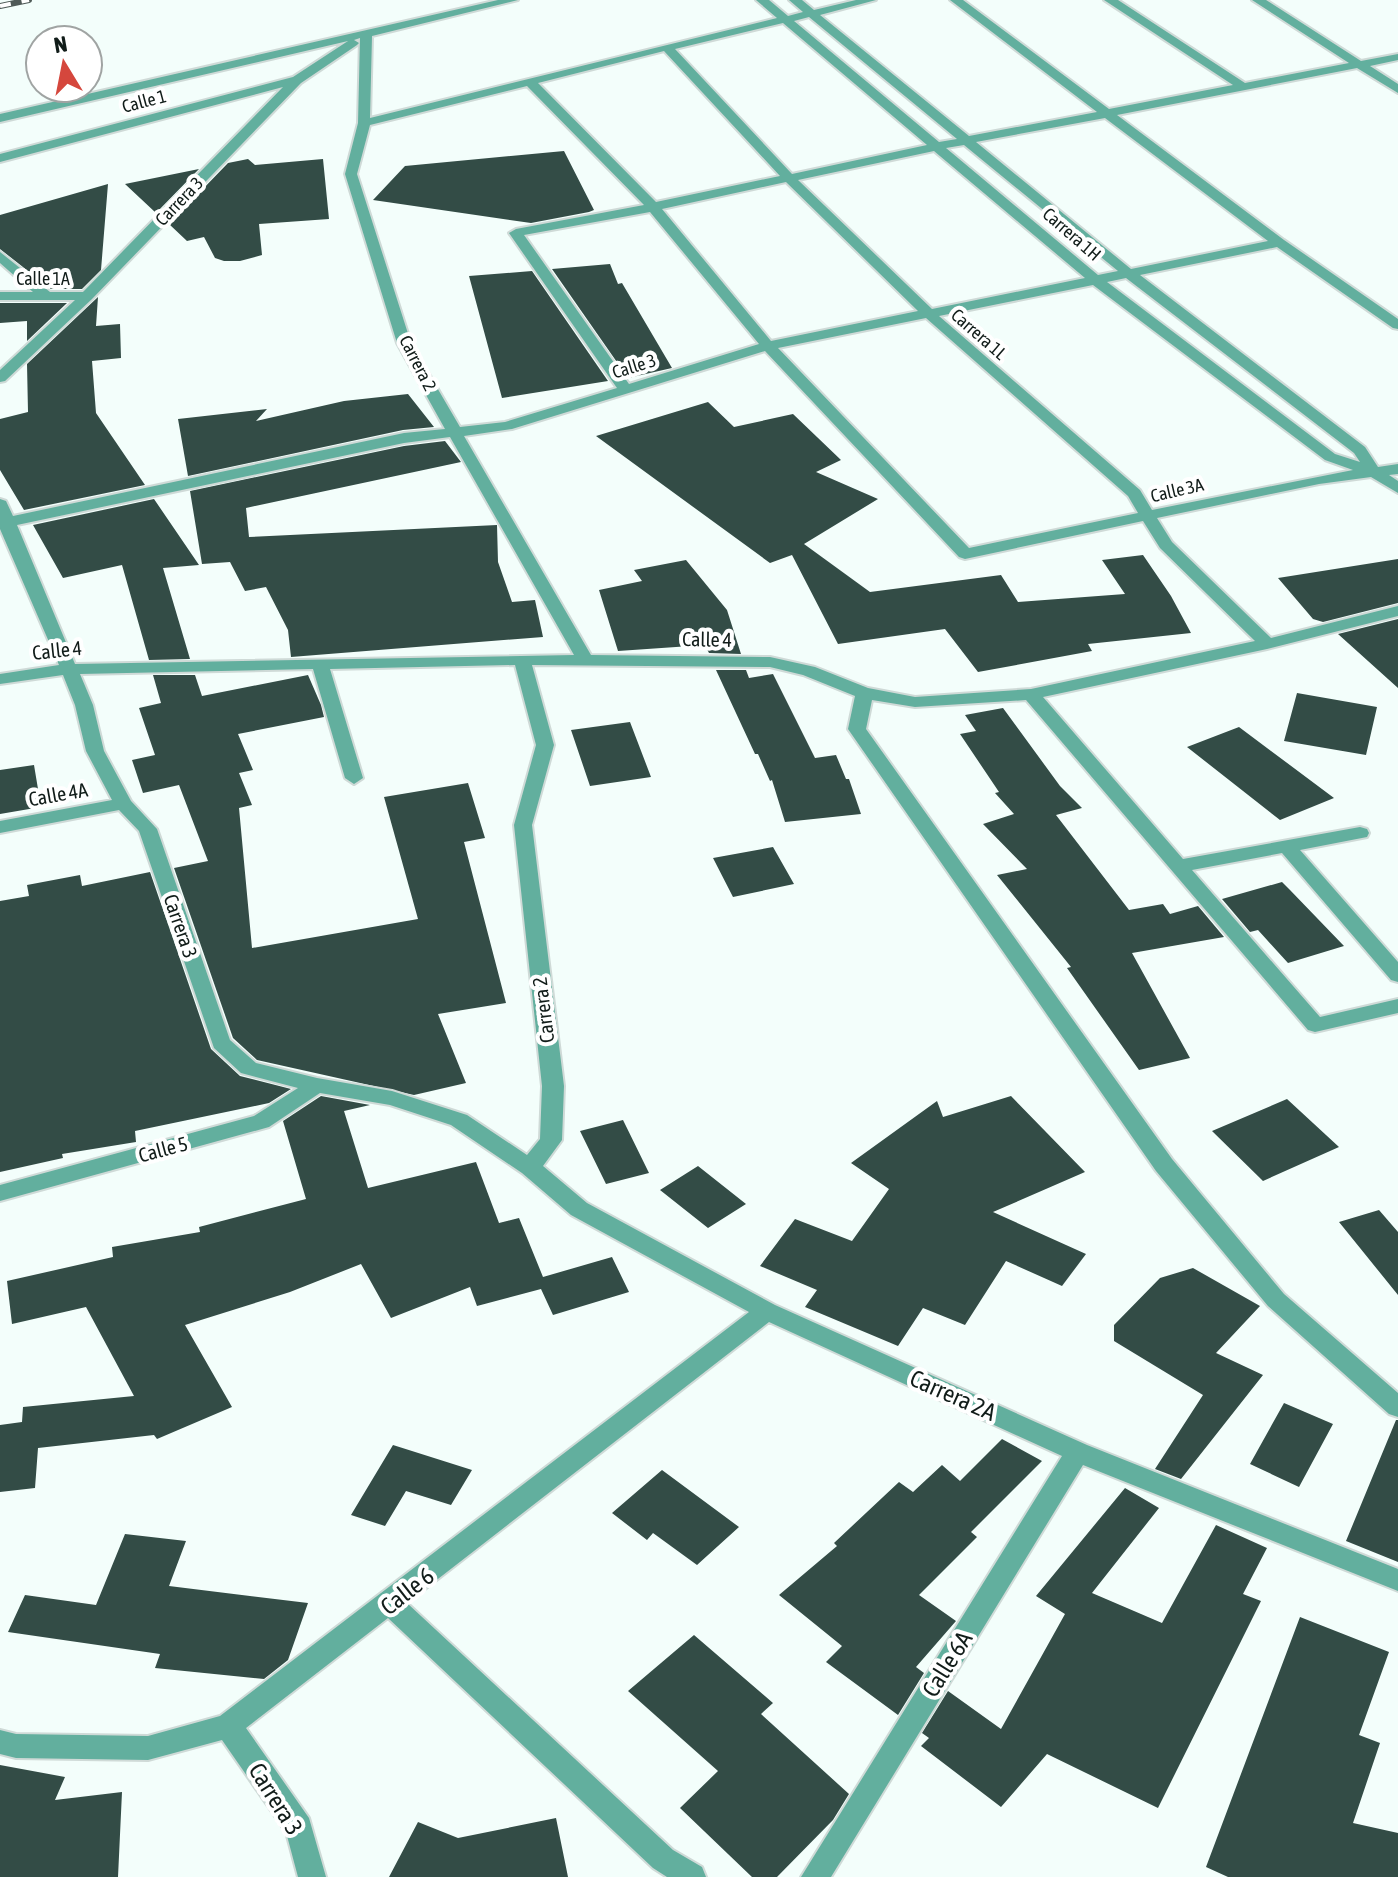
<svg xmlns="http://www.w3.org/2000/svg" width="1398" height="1877" font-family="'Asap Condensed',sans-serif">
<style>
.building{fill:#334c46}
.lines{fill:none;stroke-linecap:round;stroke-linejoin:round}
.street-casing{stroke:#cfdad7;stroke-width:4}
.street{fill:#62af9e;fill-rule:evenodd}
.rail-casing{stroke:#4f5a57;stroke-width:6}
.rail{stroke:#fff;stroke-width:4;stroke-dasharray:11;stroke-linecap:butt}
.labels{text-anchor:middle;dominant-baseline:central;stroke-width:8;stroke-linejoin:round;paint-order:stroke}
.far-street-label{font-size:18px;fill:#111c19;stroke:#fff}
.street-label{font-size:20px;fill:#111c19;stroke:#fff}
.near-street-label{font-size:24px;fill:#111c19;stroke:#fff}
</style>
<rect width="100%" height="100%" fill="#f3fefb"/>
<path class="building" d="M 564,151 L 594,210 L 589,212 L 531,223 L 373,200 L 405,166 Z
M 248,159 L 255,165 L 323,159 L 329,219 L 259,224 L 262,255 L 240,261 L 224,261 L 215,258 L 204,237 L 187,241 L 169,224 L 228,163 Z
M 199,169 L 156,213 L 125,184 Z
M 108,184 L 101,270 L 82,289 L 51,289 L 0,249 L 0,215 Z
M 610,264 L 618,284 L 622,283 L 672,368 L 628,378 L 552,269 Z
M 532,271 L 608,381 L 502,398 L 469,276 Z
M 98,297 L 96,326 L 120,324 L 121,358 L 92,361 L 96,413 L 145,485 L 24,510 L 0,470 L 0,419 L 28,412 L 27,364 Z
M 0,303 L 67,303 L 27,341 L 27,321 L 0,323 Z
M 408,394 L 434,427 L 403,430 L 188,476 L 178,419 L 267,409 L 256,421 L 344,401 Z
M 708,402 L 734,427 L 793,414 L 841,460 L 816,472 L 878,499 L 804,544 L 870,592 L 1001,575 L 1018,602 L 1125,594 L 1102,560 L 1143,555 L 1171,596 L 1191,633 L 1088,644 L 1092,651 L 978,672 L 945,629 L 838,644 L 792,555 L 770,563 L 596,436 Z
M 445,441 L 461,462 L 246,508 L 249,537 L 497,525 L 498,562 L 512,602 L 535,600 L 543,637 L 291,657 L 288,630 L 266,587 L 245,591 L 230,562 L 202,564 L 190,491 L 404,446 Z
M 154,499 L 199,565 L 163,568 L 190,659 L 149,660 L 122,565 L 63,578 L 33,525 Z
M 1398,559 L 1398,603 L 1323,622 L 1313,619 L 1278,578 Z
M 686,560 L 727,610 L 741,654 L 709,653 L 705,645 L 618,651 L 599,590 L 642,581 L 634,570 Z
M 1398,619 L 1398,688 L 1338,634 Z
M 716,670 L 746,670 L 749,678 L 773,674 L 815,758 L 836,755 L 846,779 L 849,779 L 861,814 L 785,822 L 772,780 L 770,781 L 758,754 L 755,754 Z
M 153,675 L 195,675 L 202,696 L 308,675 L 321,705 L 324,717 L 238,734 L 253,770 L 239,773 L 252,805 L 239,808 L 252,948 L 418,919 L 384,797 L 468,783 L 485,838 L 464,842 L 506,1003 L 438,1014 L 466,1083 L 414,1095 L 257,1060 L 233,1038 L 174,868 L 208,861 L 179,785 L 143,793 L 132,760 L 155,755 L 139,708 L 161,703 Z
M 1297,693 L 1377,707 L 1366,755 L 1284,741 Z
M 1003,708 L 1060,786 L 1082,808 L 1056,815 L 1129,910 L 1163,904 L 1170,914 L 1198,906 L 1224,937 L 1132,953 L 1190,1058 L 1139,1070 L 1067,968 L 1071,967 L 997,875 L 1027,869 L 983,824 L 1014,814 L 995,793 L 999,792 L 960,734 L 976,731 L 965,715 Z
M 630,722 L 651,777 L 590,786 L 571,730 Z
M 1239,727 L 1334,798 L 1280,820 L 1187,747 Z
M 34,765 L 41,807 L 0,814 L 0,770 Z
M 773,847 L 794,884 L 733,897 L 713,858 Z
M 150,872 L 211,1049 L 240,1076 L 291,1089 L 269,1103 L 135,1131 L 136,1142 L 62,1154 L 63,1158 L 0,1172 L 0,901 L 29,896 L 27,885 L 80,875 L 82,886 Z
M 1282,882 L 1290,890 L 1344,946 L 1288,963 L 1258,930 L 1250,932 L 1222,899 Z
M 321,1096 L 370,1105 L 344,1111 L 368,1188 L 476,1162 L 499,1223 L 519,1218 L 543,1277 L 612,1257 L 629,1292 L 553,1315 L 541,1289 L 477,1306 L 470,1287 L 391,1318 L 361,1264 L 290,1292 L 185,1325 L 232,1407 L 157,1439 L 154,1435 L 38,1448 L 35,1488 L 0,1492 L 0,1425 L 22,1422 L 23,1407 L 134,1396 L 86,1307 L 12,1324 L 7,1281 L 113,1257 L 112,1247 L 200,1232 L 199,1227 L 306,1199 L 283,1121 Z
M 1011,1096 L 1085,1172 L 993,1212 L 1086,1254 L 1062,1286 L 1006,1261 L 965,1325 L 923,1308 L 898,1346 L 805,1307 L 817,1290 L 760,1266 L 795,1219 L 852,1241 L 889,1189 L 851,1163 L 937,1101 L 943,1117 Z
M 1287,1099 L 1339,1147 L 1263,1181 L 1212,1131 Z
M 623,1120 L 649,1173 L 606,1184 L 580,1131 Z
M 698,1166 L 746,1204 L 708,1228 L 660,1190 Z
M 1379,1210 L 1398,1232 L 1398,1295 L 1339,1222 Z
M 1193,1268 L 1260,1306 L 1216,1353 L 1263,1375 L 1181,1479 L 1155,1469 L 1203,1395 L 1114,1341 L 1114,1325 L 1160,1278 Z
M 1284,1403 L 1333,1424 L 1299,1487 L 1250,1464 Z
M 1396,1420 L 1398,1420 L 1398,1562 L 1346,1541 Z
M 1002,1439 L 1042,1461 L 971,1532 L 977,1537 L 919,1595 L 956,1621 L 916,1667 L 924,1673 L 898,1715 L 826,1662 L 842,1646 L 779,1595 L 837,1546 L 834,1543 L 899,1482 L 913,1492 L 942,1465 L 960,1481 Z
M 393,1445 L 472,1470 L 451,1505 L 406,1491 L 385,1526 L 351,1515 Z
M 662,1470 L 739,1527 L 697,1565 L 653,1533 L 647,1540 L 612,1513 Z
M 1125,1488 L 1159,1508 L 1092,1593 L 1162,1623 L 1216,1525 L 1267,1548 L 1243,1594 L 1261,1601 L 1158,1808 L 1047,1754 L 1001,1807 L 921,1746 L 929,1738 L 922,1733 L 948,1691 L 1001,1729 L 1065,1614 L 1036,1596 Z
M 125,1534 L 186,1541 L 169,1586 L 308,1603 L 288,1660 L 264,1679 L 155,1668 L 160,1654 L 8,1632 L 25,1595 L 96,1605 Z
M 1300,1617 L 1389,1652 L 1359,1735 L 1380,1743 L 1353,1823 L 1398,1833 L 1398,1877 L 1228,1877 L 1206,1867 Z
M 694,1635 L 773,1703 L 761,1714 L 849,1794 L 833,1820 L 777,1877 L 752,1877 L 680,1808 L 718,1771 L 628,1691 Z
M 0,1765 L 65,1777 L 55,1800 L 122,1792 L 118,1877 L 0,1877 Z
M 556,1818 L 568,1877 L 389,1877 L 418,1822 L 458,1838 Z"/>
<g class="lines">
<defs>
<path id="street" d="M 498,0 L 518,0 L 372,36 L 370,118 L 777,18 L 756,0 L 769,0 L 788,16 L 803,12 L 789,0 L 802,0 L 814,10 L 856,0 L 876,0 L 820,15 L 969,136 L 1097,112 L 950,0 L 963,0 L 1109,109 L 1233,85 L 1104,0 L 1118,0 L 1245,83 L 1349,63 L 1252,0 L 1266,0 L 1361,61 L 1398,54 L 1398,60 L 1370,66 L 1398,84 L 1398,93 L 1357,68 L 1117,115 L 1284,240 L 1398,319 L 1398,329 L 1393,328 L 1277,247 L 1140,275 L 1365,447 L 1378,467 L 1398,464 L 1398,474 L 1389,475 L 1398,481 L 1398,493 L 1371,477 L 1319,484 L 1157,518 L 1172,542 L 1271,638 L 1398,606 L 1398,616 L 1267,649 L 1043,697 L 1183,859 L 1360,827 L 1367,829 L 1369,833 L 1367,837 L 1300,850 L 1398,962 L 1398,982 L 1391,980 L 1282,853 L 1192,870 L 1320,1017 L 1398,999 L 1398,1013 L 1315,1032 L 1308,1030 L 1026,700 L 915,707 L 872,700 L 866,729 L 1172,1159 L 1284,1294 L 1398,1393 L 1398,1417 L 1389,1414 L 1268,1306 L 1156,1171 L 848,729 L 855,696 L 803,675 L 770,667 L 532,665 L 554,745 L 532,825 L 564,1086 L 562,1140 L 543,1166 L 587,1203 L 775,1305 L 1087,1445 L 1398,1569 L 1398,1591 L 1083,1465 L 831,1877 L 801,1877 L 1062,1456 L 769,1322 L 407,1603 L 673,1850 L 702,1867 L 706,1877 L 667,1877 L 653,1868 L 388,1618 L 246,1728 L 309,1818 L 326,1877 L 298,1877 L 286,1832 L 222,1740 L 148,1760 L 16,1758 L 0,1754 L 0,1730 L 16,1734 L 148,1736 L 220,1716 L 749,1312 L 571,1215 L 522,1173 L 451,1125 L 390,1105 L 320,1093 L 269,1127 L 0,1201 L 0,1185 L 254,1116 L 298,1088 L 241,1073 L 214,1048 L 139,831 L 119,810 L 0,833 L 0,821 L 112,800 L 86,751 L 75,705 L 63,675 L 0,684 L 0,674 L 59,665 L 0,529 L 0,499 L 6,501 L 13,516 L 404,433 L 445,429 L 397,343 L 345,174 L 358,123 L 360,38 L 354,40 L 359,43 L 357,45 L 301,83 L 92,299 L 5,381 L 0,382 L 0,370 L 75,300 L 0,300 L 0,292 L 33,292 L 0,263 L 0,252 L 50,292 L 83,292 L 283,87 L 0,162 L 0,154 L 293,77 L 348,41 L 0,122 L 0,114 ZM 809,17 L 957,139 L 939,142 L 794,21 ZM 783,23 L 927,145 L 792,174 L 675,49 ZM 664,51 L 780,176 L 656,202 L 538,83 ZM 527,86 L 644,205 L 516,229 L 509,233 L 617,388 L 505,422 L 460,427 L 411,343 L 357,174 L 370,125 ZM 1105,118 L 1268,241 L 1131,269 L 976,142 ZM 964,145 L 1118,271 L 1098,275 L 946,148 ZM 934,151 L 1085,278 L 932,309 L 798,180 ZM 786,182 L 918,311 L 771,341 L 662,209 ZM 650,212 L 759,344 L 629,384 L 524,235 ZM 1126,278 L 1354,453 L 1360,462 L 1335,454 L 1107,282 ZM 1093,285 L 1325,460 L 1353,470 L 1152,510 L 1140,490 L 939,316 ZM 926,318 L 1128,496 L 1138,513 L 969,548 L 778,348 ZM 765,351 L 959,557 L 965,559 L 1143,521 L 1160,548 L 1255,641 L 1031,689 L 915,697 L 868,688 L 815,667 L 770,657 L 591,655 L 464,436 L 512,429 ZM 450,437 L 574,655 L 75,664 L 17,525 L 404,443 ZM 515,665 L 536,745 L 514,825 L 542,1086 L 540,1139 L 527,1155 L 467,1115 L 392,1091 L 317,1078 L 256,1063 L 230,1040 L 157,829 L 131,801 L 104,751 L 93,705 L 80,674 L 313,669 L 345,778 L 354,784 L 363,778 L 330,669 Z"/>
</defs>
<use href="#street" class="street-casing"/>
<use href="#street" class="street"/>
<defs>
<path id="rail" d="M 0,6 L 29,0"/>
</defs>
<use href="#rail" class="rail-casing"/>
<use href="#rail" class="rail"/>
</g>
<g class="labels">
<g class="far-street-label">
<text transform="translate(144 101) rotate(-15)">Calle 1</text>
<text transform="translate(179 201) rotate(-46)">Carrera 3</text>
<text transform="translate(1072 234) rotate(41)">Carrera 1H</text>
<text x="43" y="278">Calle 1A</text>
<text transform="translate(979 334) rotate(41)">Carrera 1L</text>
<text transform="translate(418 363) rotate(63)">Carrera 2</text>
<text transform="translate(634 366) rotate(-17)">Calle 3</text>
<text transform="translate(1177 490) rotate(-13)">Calle 3A</text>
</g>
<g class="street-label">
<text transform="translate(707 639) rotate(1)">Calle 4</text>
<text transform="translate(57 650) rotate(-6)">Calle 4</text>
<text transform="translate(58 794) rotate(-10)">Calle 4A</text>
<text transform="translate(181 926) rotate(71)">Carrera 3</text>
<text transform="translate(543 1010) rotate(-97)">Carrera 2</text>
<text transform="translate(163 1149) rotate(-15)">Calle 5</text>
</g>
<g class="near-street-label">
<text transform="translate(953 1395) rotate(24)">Carrera 2A</text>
<text transform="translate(407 1591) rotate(-38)">Calle 6</text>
<text transform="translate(947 1664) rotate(-58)">Calle 6A</text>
<text transform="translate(276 1799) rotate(58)">Carrera 3</text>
</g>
</g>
<g transform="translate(64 64) rotate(350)"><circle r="38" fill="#ffffff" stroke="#a0a4a3" stroke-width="2"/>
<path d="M0-6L14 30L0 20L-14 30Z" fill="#d5473d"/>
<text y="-12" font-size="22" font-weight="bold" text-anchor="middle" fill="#111c19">N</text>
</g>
</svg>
